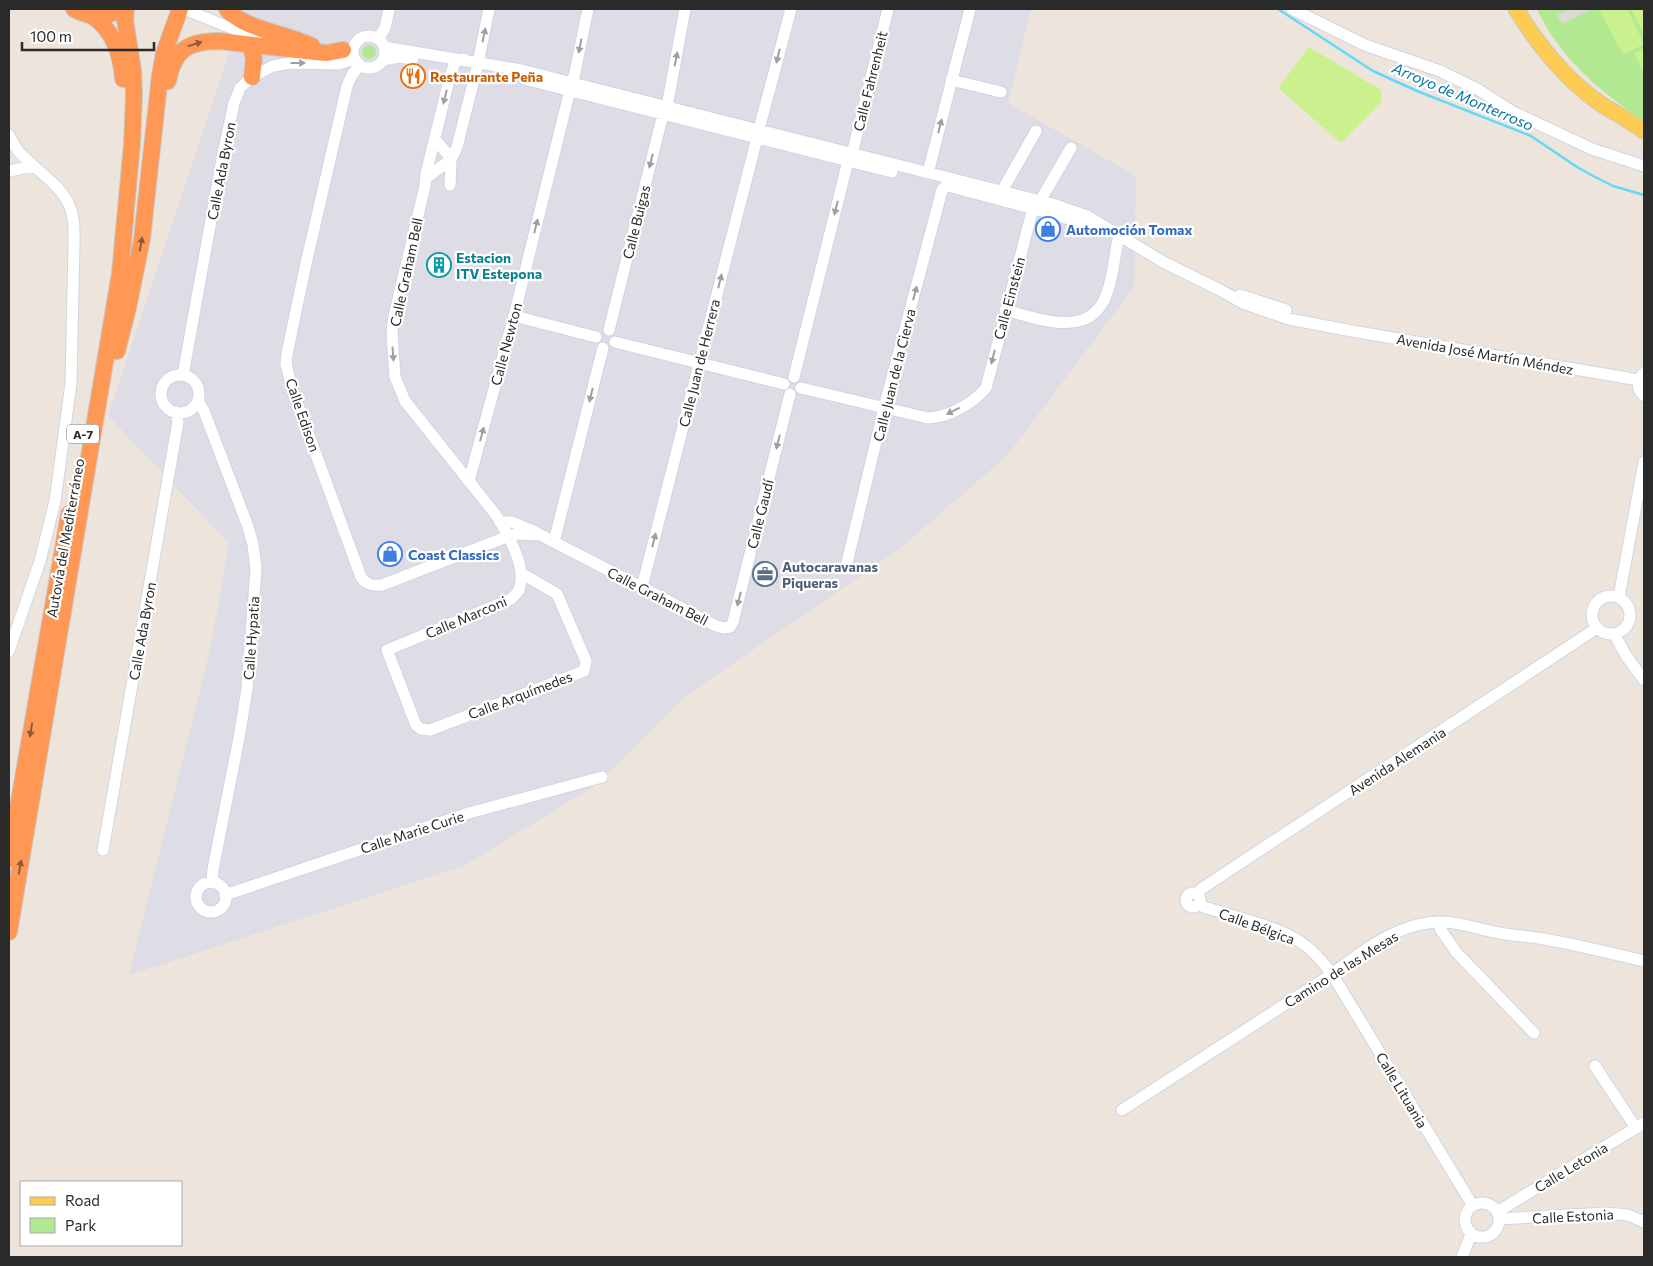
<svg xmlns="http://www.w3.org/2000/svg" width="1653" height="1266" font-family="Commissioner,sans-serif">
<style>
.industrial{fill:#dedce5}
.green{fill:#b3e893}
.pitch{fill:#cbf18e}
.plaza{fill:#ddd8d2}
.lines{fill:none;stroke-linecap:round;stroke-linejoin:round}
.stream{stroke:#65d7f8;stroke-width:2.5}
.minor-casing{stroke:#d0d5e4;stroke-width:13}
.major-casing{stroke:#c8c8c8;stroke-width:17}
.highway-casing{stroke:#c8c8c8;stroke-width:18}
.minor{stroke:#fff;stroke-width:11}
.major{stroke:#fccd52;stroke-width:15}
.highway{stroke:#ff9854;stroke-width:16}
.oneway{fill:#9f9f9f}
.oneway2{fill:#8a5c3d}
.labels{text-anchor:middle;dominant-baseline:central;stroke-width:4.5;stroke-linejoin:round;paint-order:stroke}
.shield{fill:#fff;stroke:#6a6a6a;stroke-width:1}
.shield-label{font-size:12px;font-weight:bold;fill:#2a2a2a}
.food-label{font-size:14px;font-weight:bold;fill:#c56008;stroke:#fff;text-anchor:start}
.street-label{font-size:14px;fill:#2a2a2a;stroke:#fff}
.shop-label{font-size:14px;font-weight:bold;fill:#366cbe;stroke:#fff;text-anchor:start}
.culture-label{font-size:14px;font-weight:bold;fill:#0d838f;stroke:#fff;text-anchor:start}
.service-label{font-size:14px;font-weight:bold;fill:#4e5e75;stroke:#fff;text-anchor:start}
.water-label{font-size:15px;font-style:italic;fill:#0374a6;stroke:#fff}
</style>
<rect width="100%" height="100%" fill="#ede5db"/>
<path class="industrial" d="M 244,9 L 1031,9 L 1008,103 L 1136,176 L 1134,287 L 1007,456 L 898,550 L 689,694 L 596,785 L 464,866 L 129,975 L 210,650 L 229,543 L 108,416 Z"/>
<path class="green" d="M 1537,9 L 1644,9 L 1644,121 C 1601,93 1558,56 1537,9 Z
M362 52a7 7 0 1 1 14 0a7 7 0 1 1-14 0Z"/>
<path class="pitch" d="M 1604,9 L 1627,9 L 1644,44 L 1623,55 L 1600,11 Z
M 1631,9 L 1644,9 L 1644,35 Z
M 1309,47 L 1381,90 L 1381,102 L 1341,143 L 1278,88 Z
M 1644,48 L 1644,73 L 1634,53 Z"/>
<path class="plaza" d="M 1568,9 L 1592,9 L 1562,24 L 1557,15 Z"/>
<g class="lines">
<path class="stream" d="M 1278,9 L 1373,71 L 1417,91 L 1531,136 L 1577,167 L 1595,177 L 1613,186 L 1644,195"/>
<defs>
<path id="minor" d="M 184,9 L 236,30 L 276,40
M 1292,9 L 1365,45 L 1440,71 L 1479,90 L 1513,112 L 1592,149 L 1644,166
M353 52a16 16 0 1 1 32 0a16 16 0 1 1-32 0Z
M 378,39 L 385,28 L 389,9
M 384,47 L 521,70 L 1052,204 L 1087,216 L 1165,263 L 1220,290 L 1243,303 L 1289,319 L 1352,331 L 1639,380
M 464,59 L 455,62 L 450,76 L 426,174 L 425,186 L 394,316 L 392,333 L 395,377 L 405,401 L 496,515 C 507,533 528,568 519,590 C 517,593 514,596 511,599 L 387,650 L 416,725 L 421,729 L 430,730 L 584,671 L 586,661 L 557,594 L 521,573
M 383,60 L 399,57 L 413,59
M 359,66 L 352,75 L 347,86 L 305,268 L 287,354 L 286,364 L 292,389 L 361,577 C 366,585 373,586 382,585 L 509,536 L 517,534 L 540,535
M 524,79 L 892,172
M 951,80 L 1001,92
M 570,82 L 574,77 L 588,9
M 667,107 L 685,9
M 759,129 L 791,9
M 9,135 C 12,141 15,147 19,152 C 36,171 63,185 71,210 C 75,221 74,234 74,245 L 71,383 L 55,501 L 40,561 L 9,651
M 435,139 L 449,156
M 852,154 L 888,9
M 453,156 L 457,147 L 477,68 L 489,9
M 9,171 L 34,166
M 928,173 L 970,9
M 426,178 L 449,161
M 450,185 L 451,162
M 948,186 L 1054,214 L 1099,229
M 1002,191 L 1036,131
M 1040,201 L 1071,148
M 1240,295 L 1286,310
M 1005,310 C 1040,319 1091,340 1107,293 C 1114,275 1114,255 1119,236
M 514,316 L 596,337
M 609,330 L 663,114
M 615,342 L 784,384
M 1644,373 C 1637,380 1636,389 1644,396
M 183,375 L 223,154 L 234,103 L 240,88 L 252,77 L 273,66 L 290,63 L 339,64 L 354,59
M161 394a19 19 0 1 1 38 0a19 19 0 1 1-38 0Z
M 794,377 L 848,161
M 801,388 L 928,418 C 949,417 972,404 986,388 L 1033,208
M 198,401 L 204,411 L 247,524 L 253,544 L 256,569 L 247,689 L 239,738 L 213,869 L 212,883
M 469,481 L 514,316 L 570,90
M 500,522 L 512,522 L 531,530 L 716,626 L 724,628 L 730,627 L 733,622 L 790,394
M 554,542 L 603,348
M 846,567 L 884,408 L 942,190 L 946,186
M 642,587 L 757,138
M1592 615a19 19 0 1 1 38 0a19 19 0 1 1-38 0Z
M 1619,597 L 1644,462
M 1614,634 L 1627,657 L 1644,680
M 103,850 L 178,422 L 176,412
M196 897a15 15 0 1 1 30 0a15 15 0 1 1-30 0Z
M1186 900a7 7 0 1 1 14 0a7 7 0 1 1-14 0Z
M 1198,894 L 1201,889 L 1597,628
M 225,895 L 469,813 L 602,777
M 1200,903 L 1204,907 C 1231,916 1281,927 1302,943 C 1314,951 1323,962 1332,974 L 1473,1206
M 1438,922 L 1441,930 L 1456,952 L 1534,1033
M 1595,1066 L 1636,1128
M 1122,1110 L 1332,974 C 1357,955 1385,933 1417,925 C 1450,917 1467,927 1499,933 C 1514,936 1529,936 1544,939 C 1578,945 1611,953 1644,961
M1465 1220a17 17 0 1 1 34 0a17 17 0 1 1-34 0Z
M 1497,1212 L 1644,1123
M 1499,1219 L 1606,1213 L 1628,1215 L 1644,1222
M 1462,1257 L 1471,1234"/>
<path id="major" d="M 1516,9 C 1537,44 1567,81 1601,104 C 1615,113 1630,121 1644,131"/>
<path id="highway" d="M 74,9 C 89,18 106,18 122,9
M 227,9 C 242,29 289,34 312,46
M 92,16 C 114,30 121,54 123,79
M 250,45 L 254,58 L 252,77
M 168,81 C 174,50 188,41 219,41 L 315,52 L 327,53 L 343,50
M 117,351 L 128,308 L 142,239 L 160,75 L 164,53 L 180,9
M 9,859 L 69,514
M 9,932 L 120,273 L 132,144 L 134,95 L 133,70 L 125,20 L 126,9"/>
</defs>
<use href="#minor" class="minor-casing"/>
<use href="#major" class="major-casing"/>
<use href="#highway" class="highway-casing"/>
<use href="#minor" class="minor"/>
<use href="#major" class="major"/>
<use href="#highway" class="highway"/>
</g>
<defs><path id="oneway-solid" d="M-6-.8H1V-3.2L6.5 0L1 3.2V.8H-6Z" transform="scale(1.25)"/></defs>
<g class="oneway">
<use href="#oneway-solid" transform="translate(484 35) rotate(-78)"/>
<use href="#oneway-solid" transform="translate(580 46) rotate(101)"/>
<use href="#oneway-solid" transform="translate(778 56) rotate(104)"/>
<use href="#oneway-solid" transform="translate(676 59) rotate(-79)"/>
<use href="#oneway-solid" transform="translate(298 63)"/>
<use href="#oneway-solid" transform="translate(445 97) rotate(104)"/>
<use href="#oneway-solid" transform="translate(940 126) rotate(-76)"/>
<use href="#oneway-solid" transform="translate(651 161) rotate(104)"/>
<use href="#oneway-solid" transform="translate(836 208) rotate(104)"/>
<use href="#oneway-solid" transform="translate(536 226) rotate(-76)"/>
<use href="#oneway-solid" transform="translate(720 281) rotate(-76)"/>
<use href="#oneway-solid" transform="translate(915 293) rotate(-75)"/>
<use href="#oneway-solid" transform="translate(393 354) rotate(86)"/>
<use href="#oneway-solid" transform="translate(993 357) rotate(104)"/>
<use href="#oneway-solid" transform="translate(591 395) rotate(104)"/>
<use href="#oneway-solid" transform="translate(953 411) rotate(153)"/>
<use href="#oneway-solid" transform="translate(482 434) rotate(-75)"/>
<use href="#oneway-solid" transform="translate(778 442) rotate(104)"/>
<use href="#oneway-solid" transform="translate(654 540) rotate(-76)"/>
<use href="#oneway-solid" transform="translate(739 599) rotate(104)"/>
</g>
<g class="oneway2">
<use href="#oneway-solid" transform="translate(195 44) rotate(-17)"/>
<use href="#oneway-solid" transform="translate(141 244) rotate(-81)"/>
<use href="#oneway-solid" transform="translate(31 730) rotate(100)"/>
<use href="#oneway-solid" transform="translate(20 867) rotate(-80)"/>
</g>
<defs>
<symbol id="restaurant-ring" viewBox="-11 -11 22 22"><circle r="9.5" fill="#fff" stroke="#e8710a" stroke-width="1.5"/><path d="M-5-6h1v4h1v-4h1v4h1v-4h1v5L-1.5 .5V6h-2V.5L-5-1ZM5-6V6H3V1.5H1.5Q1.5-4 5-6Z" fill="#e8710a"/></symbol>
<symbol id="shop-ring" viewBox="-11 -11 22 22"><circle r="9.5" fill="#fff" stroke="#3f7fe0" stroke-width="1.5"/><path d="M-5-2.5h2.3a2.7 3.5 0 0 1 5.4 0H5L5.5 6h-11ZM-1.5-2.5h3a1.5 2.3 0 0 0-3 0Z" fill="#3f7fe0"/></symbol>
<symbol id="building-ring" viewBox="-11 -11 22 22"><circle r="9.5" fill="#fff" stroke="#0f9aa8" stroke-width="1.5"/><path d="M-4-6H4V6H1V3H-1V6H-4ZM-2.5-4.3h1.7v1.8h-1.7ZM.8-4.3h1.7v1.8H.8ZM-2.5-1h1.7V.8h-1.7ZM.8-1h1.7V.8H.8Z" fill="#0f9aa8"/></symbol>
<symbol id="office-ring" viewBox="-11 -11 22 22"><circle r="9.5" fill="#fff" stroke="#5c6f8a" stroke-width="1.5"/><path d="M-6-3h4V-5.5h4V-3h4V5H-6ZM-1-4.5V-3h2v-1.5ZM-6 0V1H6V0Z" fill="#5c6f8a"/></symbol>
</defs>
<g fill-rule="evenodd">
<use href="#restaurant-ring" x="399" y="62" width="28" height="28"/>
<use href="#shop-ring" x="1034" y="215" width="28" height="28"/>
<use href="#building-ring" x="425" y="251" width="28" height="28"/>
<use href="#shop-ring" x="376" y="540" width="28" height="28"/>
<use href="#office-ring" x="751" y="560" width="28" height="28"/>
</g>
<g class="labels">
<rect class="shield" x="67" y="424.5" width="32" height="19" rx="4"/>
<g class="shield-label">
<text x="83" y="434">A-7</text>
</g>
<g class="food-label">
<text x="430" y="76">Restaurante Peña</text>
</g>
<g class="street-label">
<text transform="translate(870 81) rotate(-76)">Calle Fahrenheit</text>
<text transform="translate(221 171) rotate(-79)">Calle Ada Byron</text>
<text transform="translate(636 222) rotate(-76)">Calle Buigas</text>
<text transform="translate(406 272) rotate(-78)">Calle Graham Bell</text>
<text transform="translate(1009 298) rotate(-75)">Calle Einstein</text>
<text transform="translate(506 344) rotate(-75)">Calle Newton</text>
<text transform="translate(1485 354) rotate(10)">Avenida José Martín Méndez</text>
<text transform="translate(699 363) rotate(-76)">Calle Juan de Herrera</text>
<text transform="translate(894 375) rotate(-76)">Calle Juan de la Cierva</text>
<text transform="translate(303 415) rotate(71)">Calle Edison</text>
<text transform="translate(760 514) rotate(-76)">Calle Gaudí</text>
<text transform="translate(65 538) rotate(-80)">Autovía del Mediterráneo</text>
<text transform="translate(658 596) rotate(27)">Calle Graham Bell</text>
<text transform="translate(466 617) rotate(-23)">Calle Marconi</text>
<text transform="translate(142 631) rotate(-80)">Calle Ada Byron</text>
<text transform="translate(251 638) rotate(-86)">Calle Hypatia</text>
<text transform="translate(520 695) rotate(-21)">Calle Arquímedes</text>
<text transform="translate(1397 761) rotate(-33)">Avenida Alemania</text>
<text transform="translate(412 832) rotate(-18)">Calle Marie Curie</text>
<text transform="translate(1257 926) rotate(20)">Calle Bélgica</text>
<text transform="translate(1341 969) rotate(-32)">Camino de las Mesas</text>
<text transform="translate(1402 1090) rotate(59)">Calle Lituania</text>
<text transform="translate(1571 1167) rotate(-31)">Calle Letonia</text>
<text transform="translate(1573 1216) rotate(-3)">Calle Estonia</text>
</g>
<g class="shop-label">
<text x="1066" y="229">Automoción Tomax</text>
<text x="408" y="554">Coast Classics</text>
</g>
<g class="culture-label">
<text x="456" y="257">Estacion<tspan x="456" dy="16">ITV Estepona</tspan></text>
</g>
<g class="service-label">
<text x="782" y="566">Autocaravanas<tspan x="782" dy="16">Piqueras</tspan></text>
</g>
<g class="water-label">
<text transform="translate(1463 96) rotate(23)">Arroyo de Monterroso</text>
</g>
</g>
<rect width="1653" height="1266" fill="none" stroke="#2a2a2a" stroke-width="20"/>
<rect x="20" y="1181" width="162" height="65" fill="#ffffff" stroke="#aaaaaa"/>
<rect x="30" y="1197" width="25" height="8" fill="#fccd52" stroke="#aaaaaa"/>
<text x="65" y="1206" font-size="15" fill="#2a2a2a">Road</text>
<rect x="30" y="1218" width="25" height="15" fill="#b3e893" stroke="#aaaaaa"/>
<text x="65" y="1231" font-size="15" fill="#2a2a2a">Park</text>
<path d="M22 42v8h132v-8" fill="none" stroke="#2a2a2a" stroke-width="2.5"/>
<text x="30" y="42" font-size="15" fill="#2a2a2a" stroke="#ffffff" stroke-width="4" paint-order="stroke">100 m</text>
</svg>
